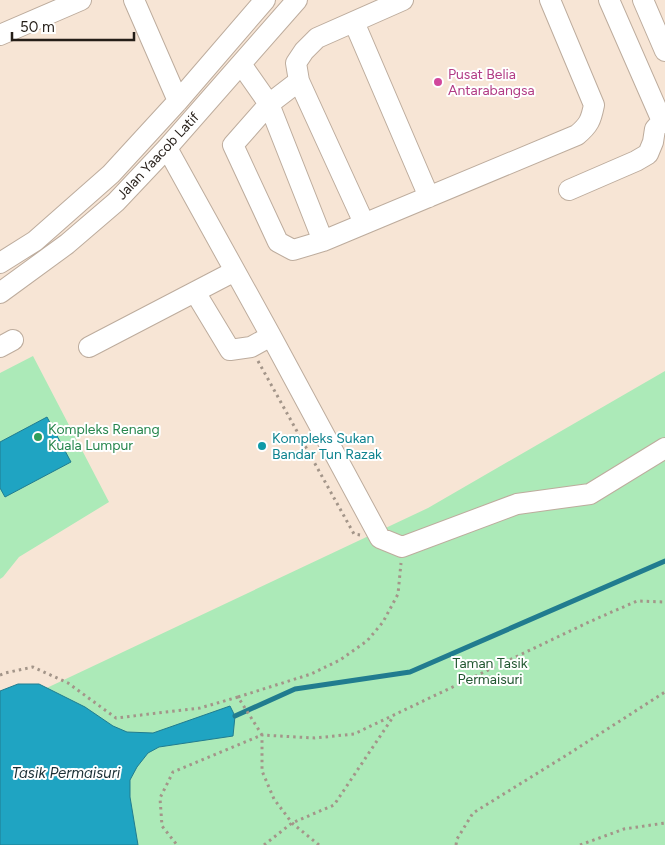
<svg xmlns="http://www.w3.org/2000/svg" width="665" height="845" font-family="Figtree,sans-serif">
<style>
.green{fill:#aceab8}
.water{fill:#1fa4c2;stroke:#217c8f}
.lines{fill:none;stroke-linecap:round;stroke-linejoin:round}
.stream{stroke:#217c8f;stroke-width:5}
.minor-casing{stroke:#bdac9d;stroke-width:22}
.path{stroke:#a39589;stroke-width:3;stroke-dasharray:2.5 4;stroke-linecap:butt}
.minor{stroke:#fff;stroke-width:20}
.hotel-dot{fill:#d1479c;stroke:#fff;stroke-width:2}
.leisure-dot{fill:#2e9e5b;stroke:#fff;stroke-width:2}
.culture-dot{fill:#0f9aa8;stroke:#fff;stroke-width:2}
.labels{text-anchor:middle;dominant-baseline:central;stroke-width:4;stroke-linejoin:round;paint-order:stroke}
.hotel-label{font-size:14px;fill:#b23c85;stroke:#fff;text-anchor:start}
.street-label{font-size:14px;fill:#251e18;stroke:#fff}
.leisure-label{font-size:14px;fill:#27864d;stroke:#fff;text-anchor:start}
.culture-label{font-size:14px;fill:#0d838f;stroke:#fff;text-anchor:start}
.park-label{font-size:14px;fill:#215730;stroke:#fff}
.water-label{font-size:15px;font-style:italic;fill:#1b3036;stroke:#fff}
</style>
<rect width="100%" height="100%" fill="#f7e5d5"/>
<path class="green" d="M 33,356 L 109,502 L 19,557 L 3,577 L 0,579 L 0,373 Z
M 665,371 L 665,845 L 0,845 L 0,710 L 428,508 Z"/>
<path class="water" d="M 47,417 L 71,462 L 5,497 L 0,488 L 0,442 Z
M 18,684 L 39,684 L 85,707 L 113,726 L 127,732 L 153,733 L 230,706 L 235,716 L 233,736 L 159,747 L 148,753 L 137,767 L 130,780 L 130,797 L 138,845 L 0,845 L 0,691 Z"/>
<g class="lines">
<path class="stream" d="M 235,716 L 295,689 L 410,672 L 665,561"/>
<defs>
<path id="minor" d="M 134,0 L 178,101
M 609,0 L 662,121 L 665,120
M 643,0 L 665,51
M 354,22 L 429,197
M 0,35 L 81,0
M 241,64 L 269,104 L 323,241
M 299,81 L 269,104 L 233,145 L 278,242 L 293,250 L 323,241 L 577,135 C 589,125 591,120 594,105 L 550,0
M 167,148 L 271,336 L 380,538 L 402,547 L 517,504 L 590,494 L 665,448
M 569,190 L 636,161 L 648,154 L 653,142 L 655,129 L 662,121
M 364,223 L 299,81 L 296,63 L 304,51 L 317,38 L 403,0
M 0,263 L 35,241 L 111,174 L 178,101 L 265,0
M 195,292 L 230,350 L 251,347 L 271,336
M 0,293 L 67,244 L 116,202 L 167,148 L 297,0
M 0,347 L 13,340
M 89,347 L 235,271"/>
</defs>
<use href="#minor" class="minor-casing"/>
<path class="path" d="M 258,361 L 354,534 L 360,535
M 0,675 L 5,673 L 33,667 L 68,683 L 116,718 L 200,708 L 238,697 L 262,735 L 173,772 L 160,798 L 162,826 L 177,845
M 238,697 L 311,674 L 340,660 L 367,641 L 383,622 L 398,594 L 401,563
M 264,845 L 292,823 L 334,805 L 393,717
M 319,845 L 292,823 L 274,799 L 262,771 L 262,735 L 315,738 L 354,734 L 589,622 L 637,601 L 665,602
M 456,845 L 457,839 L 473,813 L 570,753 L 665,692
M 580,845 L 624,829 L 665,823"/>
<use href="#minor" class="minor"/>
</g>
<circle class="hotel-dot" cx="438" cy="82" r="5"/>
<circle class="leisure-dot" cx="38" cy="437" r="5"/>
<circle class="culture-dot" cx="262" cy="446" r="5"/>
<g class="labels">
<g class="hotel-label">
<text x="448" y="74">Pusat Belia<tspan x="448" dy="16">Antarabangsa</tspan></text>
</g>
<g class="street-label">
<text transform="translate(158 156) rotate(-47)">Jalan Yaacob Latif</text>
</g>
<g class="leisure-label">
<text x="48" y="429">Kompleks Renang<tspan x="48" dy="16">Kuala Lumpur</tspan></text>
</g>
<g class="culture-label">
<text x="272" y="438">Kompleks Sukan<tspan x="272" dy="16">Bandar Tun Razak</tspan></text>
</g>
<g class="park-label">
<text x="490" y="663">Taman Tasik<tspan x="490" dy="16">Permaisuri</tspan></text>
</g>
<g class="water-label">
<text x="66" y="773">Tasik Permaisuri</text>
</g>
</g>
<path d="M12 32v8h122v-8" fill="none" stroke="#251e18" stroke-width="2.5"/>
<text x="20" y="32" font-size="15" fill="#251e18" stroke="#ffffff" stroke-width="4" paint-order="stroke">50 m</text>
</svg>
